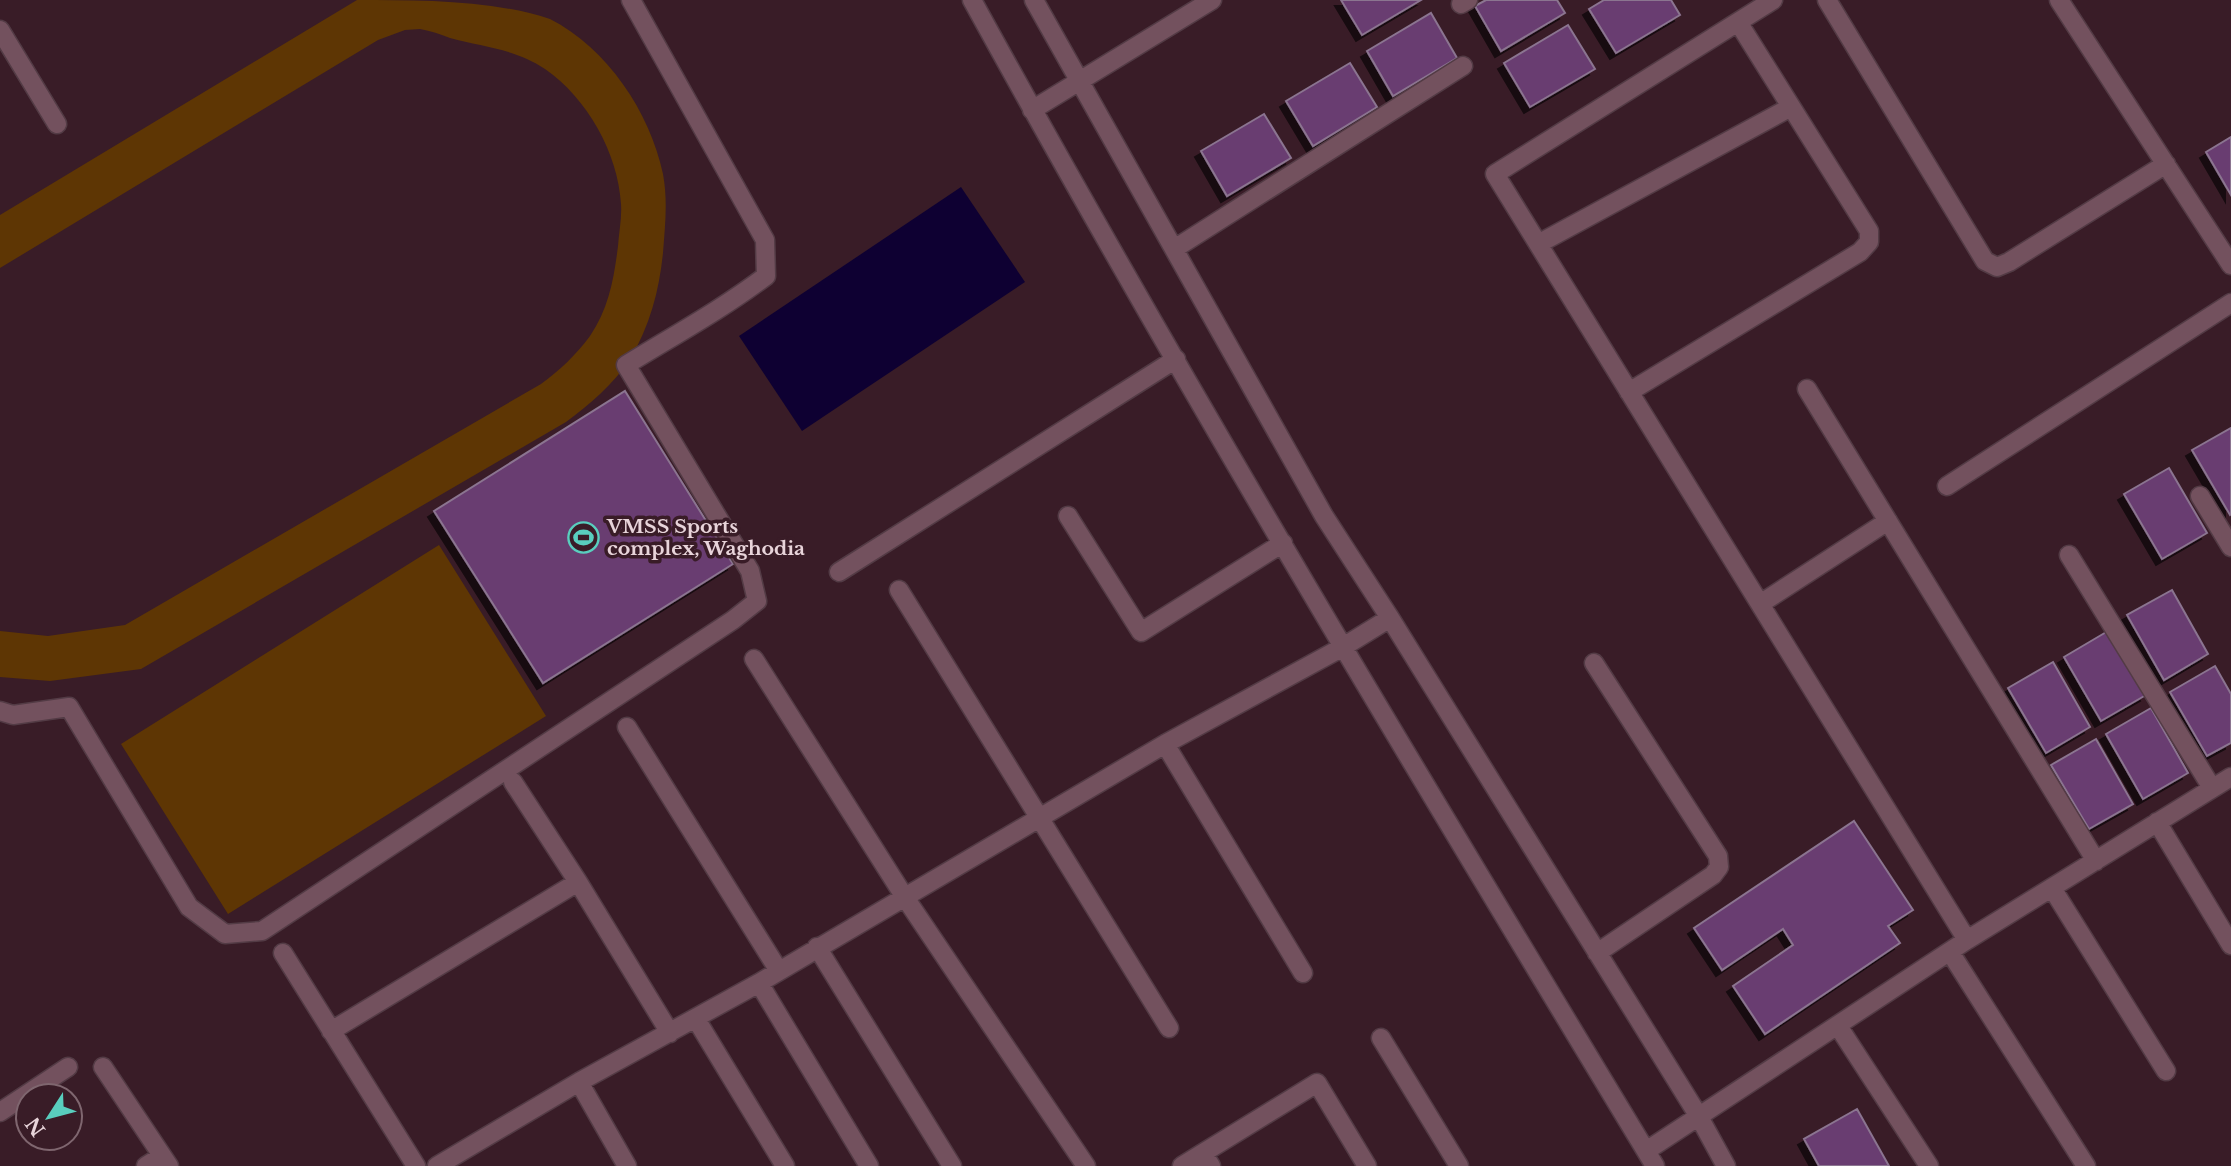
<svg xmlns="http://www.w3.org/2000/svg" width="2231" height="1166" font-family="'Libre Baskerville',serif">
<style>
.green{fill:#5e3604}
.water{fill:#0e0032}
.building{fill:#693d71;stroke:#8b7490;stroke-width:2;filter:url(#shadow)}
.lines{fill:none;stroke-linecap:round;stroke-linejoin:round}
.minor-casing{stroke:#533b45;stroke-width:21}
.minor{stroke:#73515e;stroke-width:18}
.labels{text-anchor:middle;dominant-baseline:central;stroke-width:7;stroke-linejoin:round;paint-order:stroke}
.poi-label{font-size:19px;font-weight:bold;fill:#e8d4da;stroke:#391c27;text-anchor:start}
</style>
<defs>
<filter id="shadow"><feDropShadow dx="-6" dy="6" stdDeviation="0" flood-color="#0009"/></filter>
</defs>
<rect width="100%" height="100%" fill="#391c27"/>
<path class="green" d="M 357,0 C 419,0 493,0 550,19 C 607,48 650,112 663,174 C 668,201 665,226 663,253 C 659,291 650,326 630,359 C 613,385 590,404 566,422 L 141,669 L 50,681 L 0,677 L 0,631 L 48,636 L 125,625 L 541,384 C 560,370 576,355 590,336 C 609,308 614,278 618,246 C 619,232 622,218 621,204 C 618,153 587,98 545,69 C 516,49 483,47 450,38 C 440,34 431,31 420,29 L 405,30 L 378,40 L 0,268 L 0,215 Z
M 439,545 L 546,716 L 228,914 L 121,744 Z"/>
<path class="water" d="M 961,187 L 1025,282 L 802,431 L 739,336 Z"/>
<path class="building" d="M 1341,0 L 1421,0 L 1362,35 Z
M 1486,0 L 1557,0 L 1565,13 L 1501,51 L 1475,6 Z
M 1604,0 L 1671,0 L 1680,15 L 1616,53 L 1589,9 Z
M 1431,13 L 1457,58 L 1393,96 L 1367,51 Z
M 1568,25 L 1595,69 L 1530,107 L 1504,63 Z
M 1350,63 L 1377,107 L 1313,146 L 1286,101 Z
M 1264,114 L 1291,158 L 1227,196 L 1201,151 Z
M 2231,137 L 2231,195 L 2206,152 Z
M 625,391 L 733,564 L 543,683 L 434,511 Z
M 2231,428 L 2231,514 L 2230,515 L 2192,450 Z
M 2169,468 L 2207,533 L 2162,559 L 2124,494 Z
M 2172,590 L 2208,654 L 2164,680 L 2127,615 Z
M 2108,631 L 2146,695 L 2101,721 L 2064,657 Z
M 2053,662 L 2090,727 L 2046,753 L 2008,688 Z
M 2215,666 L 2231,694 L 2231,743 L 2207,756 L 2170,692 Z
M 2151,708 L 2188,773 L 2143,799 L 2106,734 Z
M 2096,739 L 2133,804 L 2089,829 L 2051,765 Z
M 1854,821 L 1913,910 L 1888,926 L 1900,943 L 1765,1034 L 1733,986 L 1793,945 L 1783,929 L 1722,970 L 1694,928 Z
M 1857,1109 L 1889,1166 L 1819,1166 L 1804,1139 Z"/>
<g class="lines">
<defs>
<path id="minor" d="M 972,0 C 1189,395 1422,781 1655,1166
M 1034,0 L 1324,516 L 1390,618 L 1698,1115 L 1726,1166
M 1773,0 L 1495,174 L 1967,940
M 1827,0 L 1985,261 L 1997,267 L 2009,262 L 2166,164
M 2059,0 L 2231,265
M 1461,4 L 1468,0
M 0,30 L 57,124
M 1032,110 L 1212,0
M 1538,244 L 1791,107
M 1174,249 L 1463,66
M 1807,389 L 2096,861
M 1629,392 L 1860,252 L 1869,242 L 1869,231 L 1738,22
M 1947,486 L 2231,303
M 2200,496 L 2231,547
M 1068,516 L 1141,632 L 1283,543
M 2069,555 L 2212,788
M 839,572 L 1176,359
M 899,590 L 1169,1028
M 1760,604 L 1888,521
M 754,659 L 904,896 L 1086,1166
M 1594,663 L 1718,856 L 1719,867 L 1713,875 L 1597,953
M 0,711 L 13,715 L 69,707 L 189,907 L 225,934 L 262,931 L 733,620 L 757,601 L 750,571 L 626,365 C 673,336 721,310 766,276 L 765,240 L 631,0
M 627,727 L 779,971
M 1165,744 L 1303,973
M 513,782 L 578,882 L 670,1033
M 2157,822 L 2231,945
M 2052,888 L 2166,1071
M 817,947 L 952,1166
M 1950,952 L 2086,1166
M 283,953 L 416,1166
M 759,983 L 869,1166
M 696,1019 L 785,1166
M 1838,1026 L 1929,1166
M 331,1031 L 578,882
M 1381,1038 L 1459,1166
M 103,1067 L 169,1166
M 579,1082 L 627,1166
M 0,1112 L 68,1067
M 1646,1151 L 1967,940 L 2231,777
M 1203,1153 L 1317,1083 L 1367,1166
M 146,1166 L 162,1156
M 437,1166 L 579,1082 L 759,983 L 1165,744 L 1343,647 L 1390,618
M 1182,1166 L 1203,1153 L 1211,1166"/>
</defs>
<use href="#minor" class="minor-casing"/>
<use href="#minor" class="minor"/>
</g>
<defs>
<symbol id="stadium-ring" viewBox="-11 -11 22 22"><circle r="9.5" fill="#391c27" stroke="#59cebe" stroke-width="1.5"/><path d="M0-5a6.5 5 0 1 0 0 10a6.5 5 0 1 0 0-10ZM-3.5-1.8h7v3.6h-7Z" fill="#59cebe"/></symbol>
</defs>
<g fill-rule="evenodd">
<use href="#stadium-ring" x="566" y="520" width="35" height="35"/>
</g>
<g class="labels">
<g class="poi-label">
<text x="607" y="526">VMSS Sports<tspan x="607" dy="22">complex, Waghodia</tspan></text>
</g>
</g>
<g transform="translate(49 1117) rotate(234)"><circle r="33" fill="#391c27" stroke="#7f666f" stroke-width="2"/>
<path d="M0-5L12 26L0 18L-12 26Z" fill="#59cebe"/>
<text y="-10" font-size="19" font-weight="bold" text-anchor="middle" fill="#e8d4da">N</text>
</g>
</svg>
